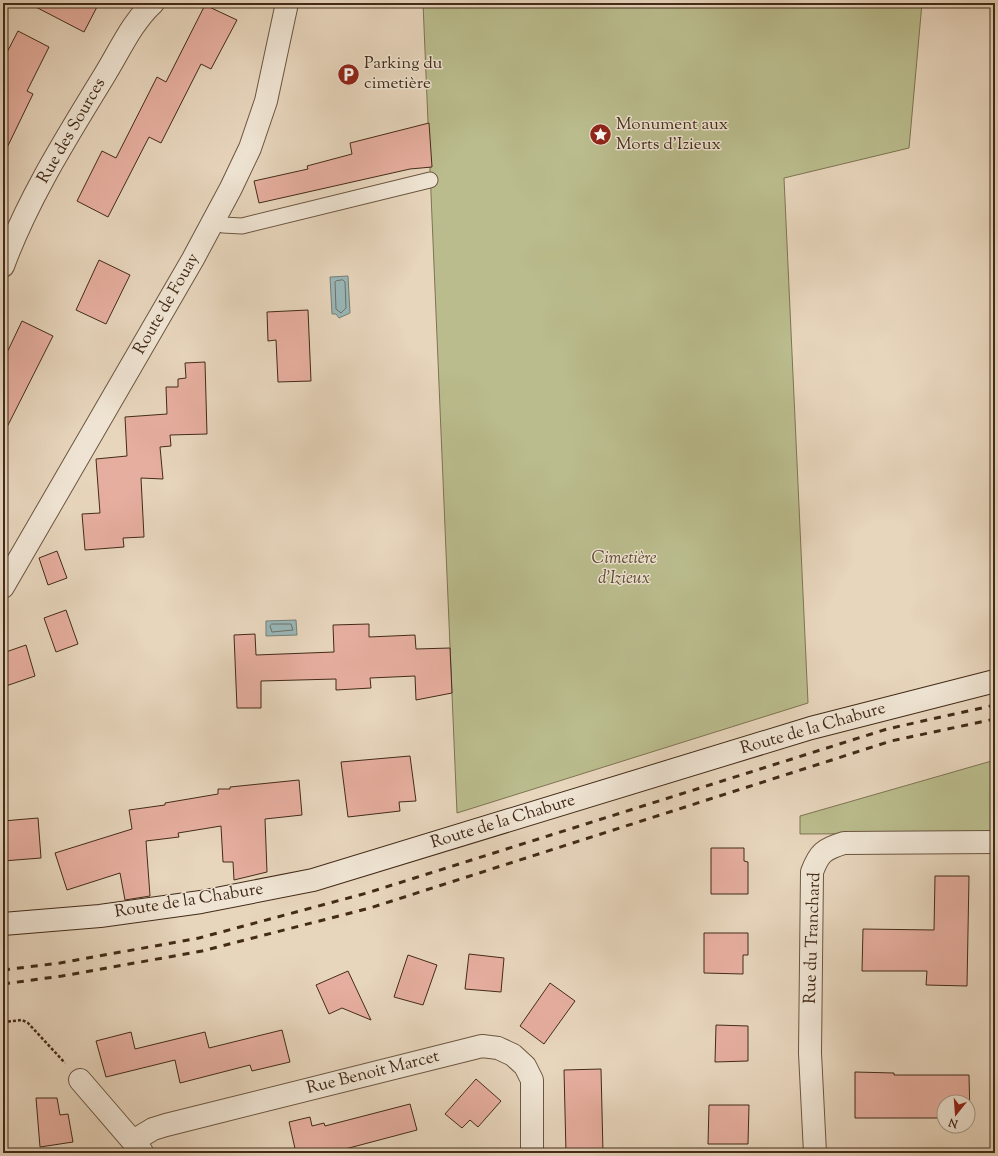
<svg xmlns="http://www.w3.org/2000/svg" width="998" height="1156" font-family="'Sorts Mill Goudy',serif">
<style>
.green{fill:#babc8d;stroke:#7e7452}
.water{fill:#99b7b8;stroke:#777f78}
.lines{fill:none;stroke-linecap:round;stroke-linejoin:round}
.shore{stroke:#6e7168;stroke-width:1}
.building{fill:#e6ae9f;stroke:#432b18}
.lane-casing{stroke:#6c5641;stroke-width:17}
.street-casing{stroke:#6c5641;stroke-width:24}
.secondary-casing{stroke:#432b18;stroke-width:24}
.path{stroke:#432b18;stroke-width:2.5;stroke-dasharray:3 2;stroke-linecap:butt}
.lane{stroke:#efe4d3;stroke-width:15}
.street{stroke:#efe4d3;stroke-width:22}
.secondary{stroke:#efe4d3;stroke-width:22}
.rail{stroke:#432b18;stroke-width:3;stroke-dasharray:7 7;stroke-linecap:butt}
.labels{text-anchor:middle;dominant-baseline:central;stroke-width:3;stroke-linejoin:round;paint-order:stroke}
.poi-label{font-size:17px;fill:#432b18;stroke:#efe4d3;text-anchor:start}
.street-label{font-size:17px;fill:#432b18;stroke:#efe4d3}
.park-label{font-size:17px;font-style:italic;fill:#5b482f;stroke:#efe4d3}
</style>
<rect width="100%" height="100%" fill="#e7d5bc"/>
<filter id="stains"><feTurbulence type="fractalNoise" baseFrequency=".005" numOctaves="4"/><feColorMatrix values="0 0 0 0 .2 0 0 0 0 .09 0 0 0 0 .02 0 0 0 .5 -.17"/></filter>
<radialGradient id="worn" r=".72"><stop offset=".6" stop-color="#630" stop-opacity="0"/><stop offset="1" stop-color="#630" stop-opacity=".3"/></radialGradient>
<path class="green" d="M 423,3 L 922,3 L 909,148 L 784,178 L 808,703 L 457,813 Z
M 995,760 L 995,833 L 800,834 L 800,816 Z"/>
<path class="water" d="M 348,276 L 350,313 L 339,318 L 336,314 L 332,314 L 330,277 Z
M 296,620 L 297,635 L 266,636 L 266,621 Z"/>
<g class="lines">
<path class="shore" d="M 343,280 L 345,282 L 346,308 L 341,313 L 336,309 L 335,282 L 336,281 Z
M 272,624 L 291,624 L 293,630 L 272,632 L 270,626 Z"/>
</g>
<path class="building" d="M 28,3 L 99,3 L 84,32 Z
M 205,5 L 237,20 L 211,69 L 201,64 L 161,143 L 149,137 L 108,217 L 77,201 L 102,151 L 116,158 L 157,77 L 166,82 Z
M 18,31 L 49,47 L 27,91 L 33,94 L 3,156 L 3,60 Z
M 429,123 L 432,167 L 410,169 L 259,203 L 254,181 L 308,169 L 307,166 L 352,154 L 350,143 Z
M 99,260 L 130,275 L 106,324 L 76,310 Z
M 308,310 L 311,381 L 278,382 L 276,340 L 268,341 L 267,312 Z
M 22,321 L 53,336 L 3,435 L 3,361 Z
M 205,362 L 207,434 L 170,435 L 171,446 L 160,447 L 163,479 L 141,478 L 144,537 L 123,538 L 124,547 L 85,550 L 82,514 L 100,513 L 96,459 L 127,456 L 125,417 L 167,414 L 166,387 L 178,387 L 178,379 L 186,378 L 185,363 Z
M 57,551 L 67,578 L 48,585 L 39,558 Z
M 66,610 L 78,644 L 56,652 L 44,618 Z
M 369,624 L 369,637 L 415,635 L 416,649 L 450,648 L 452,693 L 416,700 L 415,676 L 370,678 L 371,688 L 336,690 L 336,679 L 261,681 L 261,708 L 237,708 L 234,635 L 255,634 L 256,655 L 334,652 L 333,625 Z
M 26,645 L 35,676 L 3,687 L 3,653 Z
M 410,756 L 416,801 L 399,802 L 400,811 L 348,817 L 341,762 Z
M 299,780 L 302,815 L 265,819 L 267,872 L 234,880 L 233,862 L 223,862 L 221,826 L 178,833 L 179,837 L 146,841 L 150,896 L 125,900 L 120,873 L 67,890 L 55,853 L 132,829 L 129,810 L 165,805 L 165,803 L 218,794 L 218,789 L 230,789 L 230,787 Z
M 38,818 L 41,858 L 3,861 L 3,821 Z
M 711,848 L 744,848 L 744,861 L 748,862 L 748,894 L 711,894 Z
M 935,876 L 969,876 L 967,986 L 926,985 L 927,971 L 862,971 L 863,929 L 934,930 Z
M 704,933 L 748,933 L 748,955 L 743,955 L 743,974 L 704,973 Z
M 469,954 L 504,958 L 501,992 L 465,989 Z
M 408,955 L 437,965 L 423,1005 L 394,997 Z
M 348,971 L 371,1020 L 342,1008 L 329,1014 L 316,985 Z
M 550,983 L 575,1001 L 544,1044 L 520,1026 Z
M 716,1025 L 748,1026 L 748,1061 L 715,1062 Z
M 282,1030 L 290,1062 L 252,1071 L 250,1065 L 180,1083 L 175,1060 L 106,1077 L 96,1041 L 131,1032 L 135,1049 L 205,1032 L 209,1048 Z
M 601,1069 L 603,1153 L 566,1153 L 564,1070 Z
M 855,1072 L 894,1073 L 894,1075 L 969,1075 L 970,1118 L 968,1118 L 968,1102 L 944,1102 L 944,1118 L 855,1118 Z
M 476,1079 L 501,1101 L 478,1127 L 470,1120 L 462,1128 L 445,1114 Z
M 36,1098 L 57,1098 L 60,1115 L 68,1114 L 73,1142 L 40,1147 Z
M 410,1104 L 417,1130 L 330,1153 L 296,1153 L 289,1122 L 310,1117 L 312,1126 L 324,1123 L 325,1126 Z
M 709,1105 L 749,1105 L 748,1144 L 708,1144 Z"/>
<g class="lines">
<defs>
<path id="lane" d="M 214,221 L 223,225 L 242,226 L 430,180"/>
<path id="street" d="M 3,266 C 28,198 67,137 104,76 C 119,52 132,22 153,3
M 3,587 L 193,259 L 231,188 L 250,148 L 266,101 L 287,3
M 80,1080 L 142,1152
M 133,1141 L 153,1129 L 166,1125 L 482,1046 L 498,1048 L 513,1055 L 525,1066 L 532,1080 L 532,1153
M 815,1153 L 810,1053 L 812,872 C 819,853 824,849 844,843 L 995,842"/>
<path id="secondary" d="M 3,924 L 100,916 L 201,902 L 313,880 L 811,728 L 995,681"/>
</defs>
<use href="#lane" class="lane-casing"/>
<use href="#street" class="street-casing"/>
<use href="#secondary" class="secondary-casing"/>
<path class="path" d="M 3,1022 L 22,1020 L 28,1023 L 65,1063"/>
<use href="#lane" class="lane"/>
<use href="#street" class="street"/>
<use href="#secondary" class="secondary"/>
<path class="rail" d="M 3,970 L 60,963 L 199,938 L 367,893 L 887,729 L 995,705
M 3,984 L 62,976 L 202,951 L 370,908 L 891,741 L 995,719"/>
</g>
<defs>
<symbol id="parking-disc" viewBox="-11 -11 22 22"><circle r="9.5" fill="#8f2418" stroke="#efe4d3"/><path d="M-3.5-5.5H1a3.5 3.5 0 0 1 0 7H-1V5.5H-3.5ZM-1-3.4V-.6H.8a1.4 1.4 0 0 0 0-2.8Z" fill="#fff"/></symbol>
<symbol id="sight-disc" viewBox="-11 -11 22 22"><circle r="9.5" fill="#8f2418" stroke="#efe4d3"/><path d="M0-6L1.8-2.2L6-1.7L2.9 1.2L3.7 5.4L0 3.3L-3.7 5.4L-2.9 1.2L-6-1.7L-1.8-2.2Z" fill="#fff"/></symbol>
</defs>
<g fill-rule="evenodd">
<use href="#parking-disc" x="336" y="62" width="25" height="25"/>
<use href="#sight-disc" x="588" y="122" width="25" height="25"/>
</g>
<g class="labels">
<g class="poi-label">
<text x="364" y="64">Parking du<tspan x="364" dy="20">cimetière</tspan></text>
<text x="616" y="125">Monument aux<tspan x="616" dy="20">Morts d'Izieux</tspan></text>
</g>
<g class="street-label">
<text transform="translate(72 131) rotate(-60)">Rue des Sources</text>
<text transform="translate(167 304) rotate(-60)">Route de Fouay</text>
<text transform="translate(813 729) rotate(-16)">Route de la Chabure</text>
<text transform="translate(503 822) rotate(-17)">Route de la Chabure</text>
<text transform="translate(189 901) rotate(-9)">Route de la Chabure</text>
<text transform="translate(813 938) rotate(-88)">Rue du Tranchard</text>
<text transform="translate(373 1073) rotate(-14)">Rue Benoit Marcet</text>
</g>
<g class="park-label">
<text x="624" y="559">Cimetière<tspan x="624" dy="20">d'Izieux</tspan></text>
</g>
</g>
<rect width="998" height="1156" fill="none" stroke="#e7d5bc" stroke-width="16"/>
<rect x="4" y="4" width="990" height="1148" fill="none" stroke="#432b18" stroke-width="2"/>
<rect x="8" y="8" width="982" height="1140" fill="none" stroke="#432b18"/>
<g transform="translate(956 1114) rotate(197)"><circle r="19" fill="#efe4d3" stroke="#aa9a88"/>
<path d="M0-3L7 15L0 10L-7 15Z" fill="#8f2418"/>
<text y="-6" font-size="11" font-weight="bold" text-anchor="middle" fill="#432b18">N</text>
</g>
<rect width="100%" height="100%" filter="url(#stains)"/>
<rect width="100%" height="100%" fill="url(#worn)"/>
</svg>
